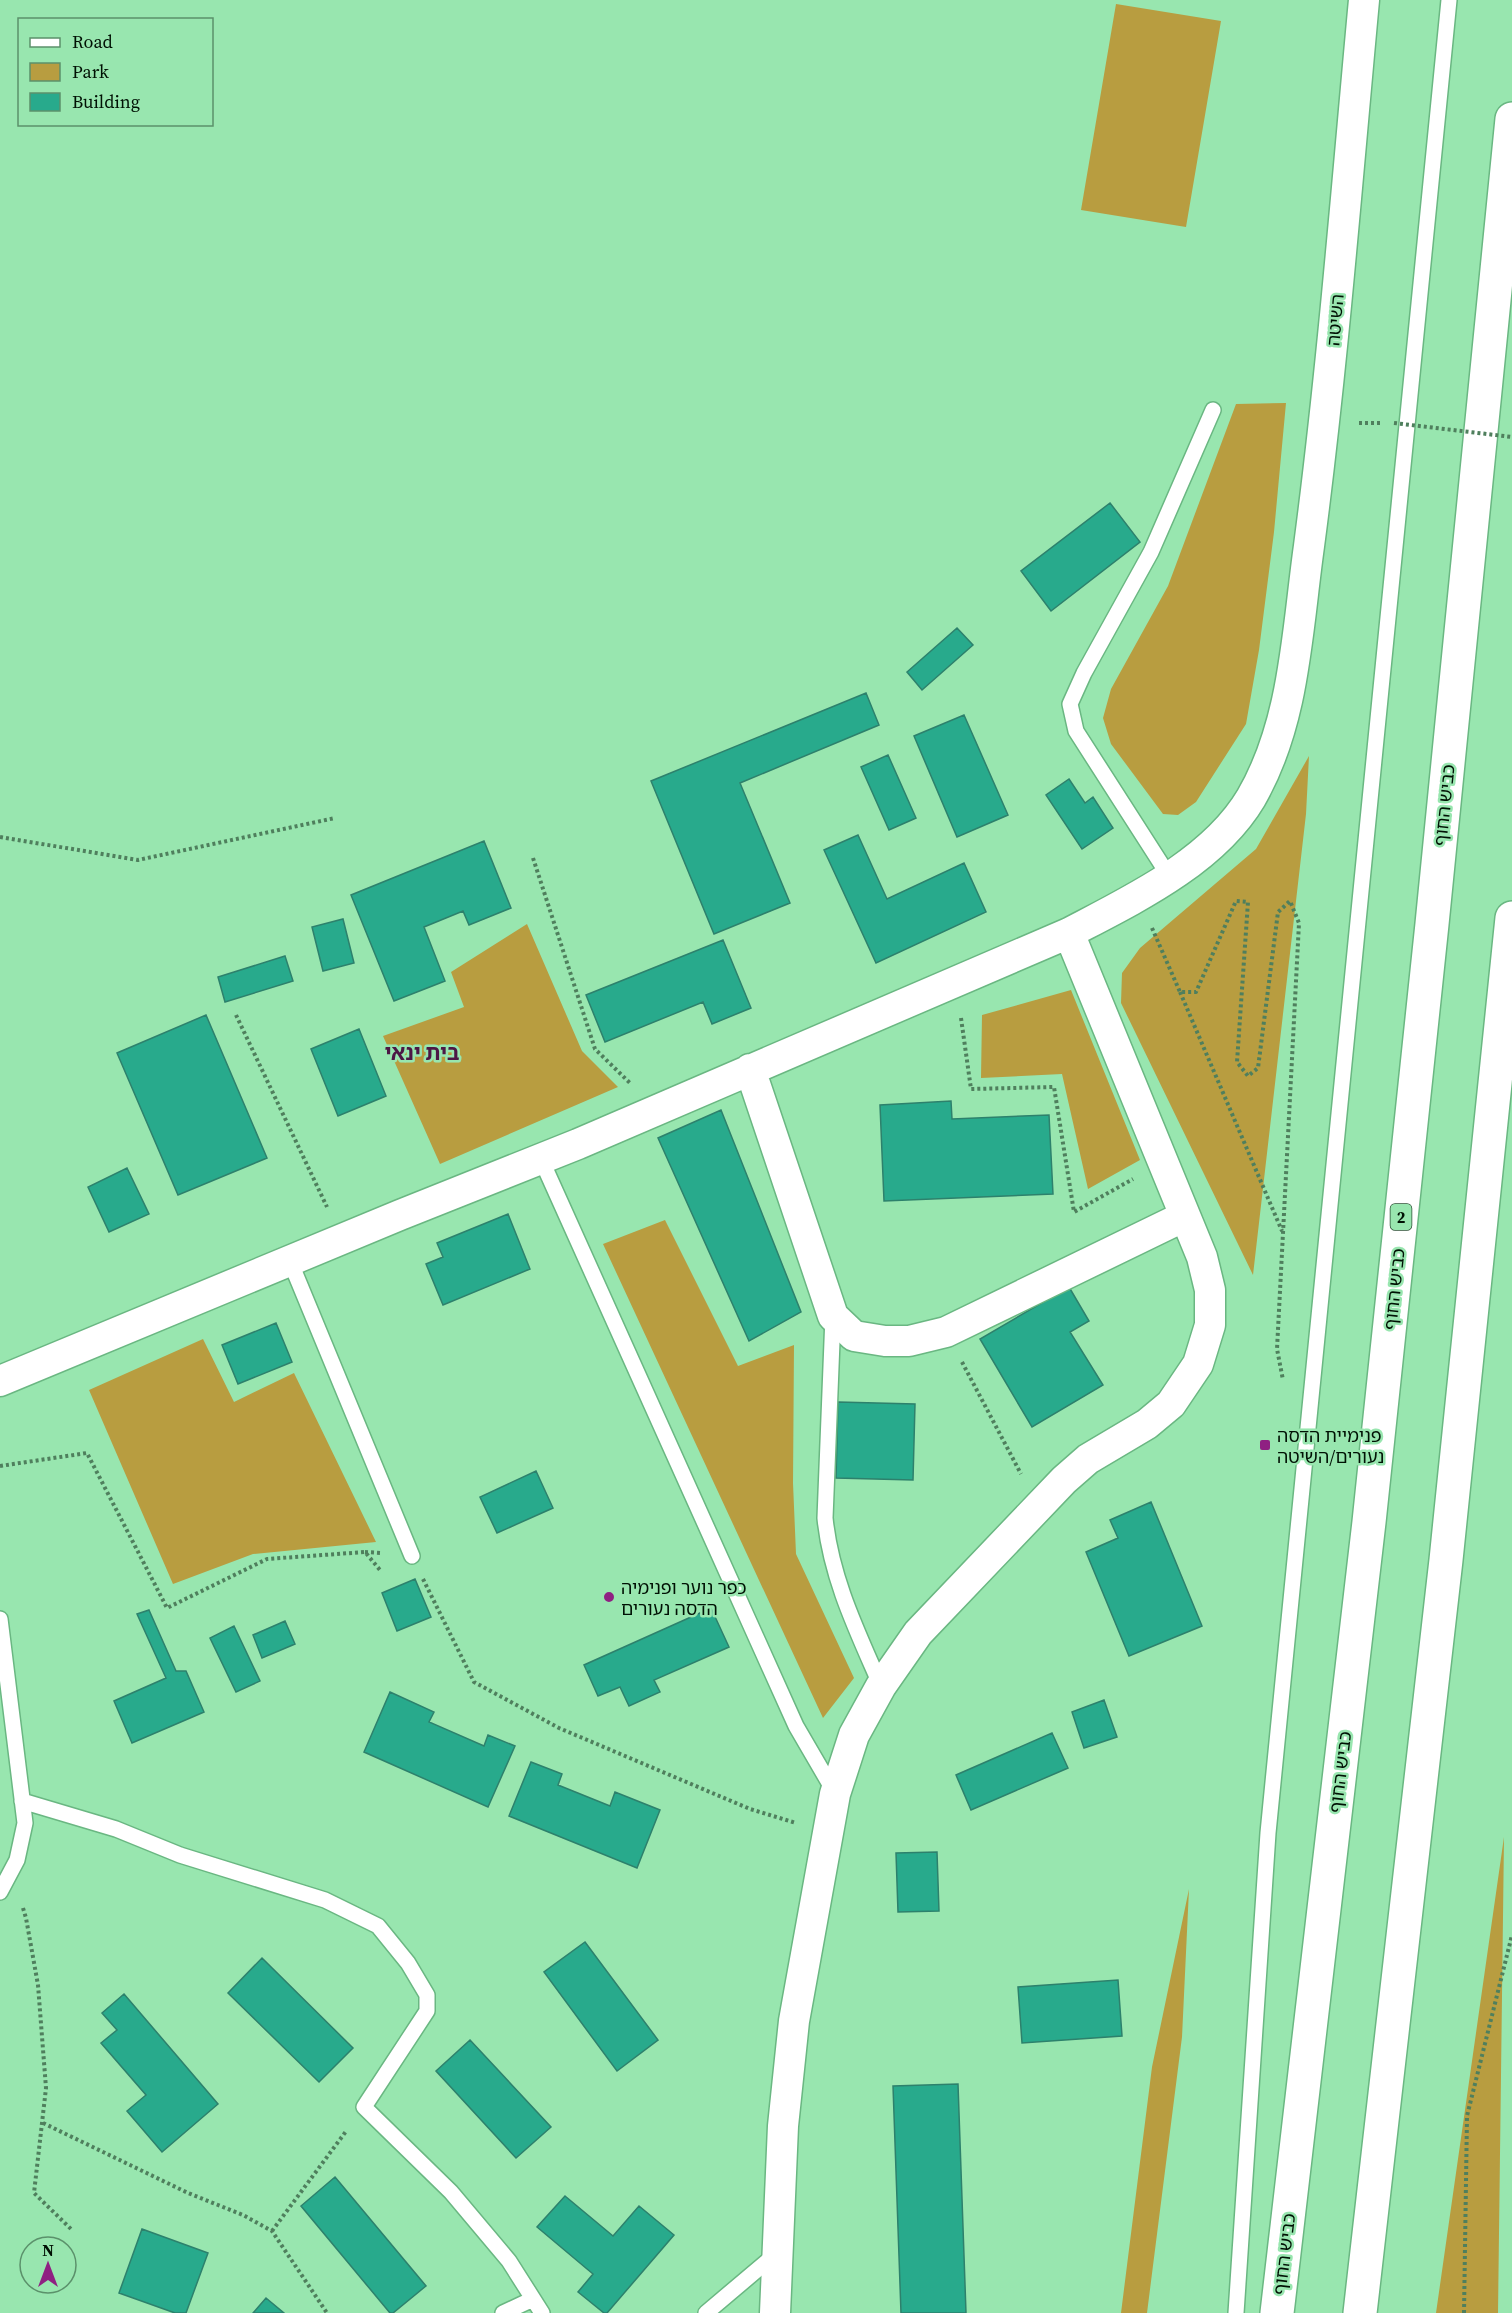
<svg xmlns="http://www.w3.org/2000/svg" width="1512" height="2313" font-family="'Source Serif 4','Noto Sans Hebrew',serif">
<style>
.green{fill:#b89d40}
.building{fill:#28aa8c;stroke:#2d816c;stroke-width:1.5}
.lines{fill:none;stroke-linecap:round;stroke-linejoin:round}
.service-casing{stroke:#6ab782;stroke-width:18}
.minor-casing{stroke:#6ab782;stroke-width:33}
.motorway-casing{stroke:#6ab782;stroke-width:36}
.path{stroke:#4f7f5d;stroke-width:4;stroke-dasharray:3 3;stroke-linecap:butt}
.service{stroke:#fff;stroke-width:15}
.minor{stroke:#fff;stroke-width:30}
.motorway{stroke:#fff;stroke-width:33}
.path-bridge{stroke:#4f7f5d;stroke-width:4;stroke-dasharray:3 3;stroke-linecap:butt}
.poi-dot{fill:#8f2082;stroke:#98e6af;stroke-width:2}
.labels{text-anchor:middle;dominant-baseline:central;stroke-width:5;stroke-linejoin:round;paint-order:stroke}
.shield{fill:#98e6af;stroke:#2e5137;stroke-width:1.5}
.shield-label{font-size:16px;font-weight:bold;fill:#001104}
.street-label{font-size:18px;fill:#001104;stroke:#98e6af}
.poi-label{font-size:18px;fill:#001104;stroke:#98e6af;text-anchor:start}
.quarter-label{font-size:21px;font-weight:bold;fill:#4c1745;stroke:#98e6af}
</style>
<rect width="100%" height="100%" fill="#98e6af"/>
<path class="green" d="M 1116,4 L 1221,21 L 1186,227 L 1081,210 Z
M 1286,403 L 1274,532 L 1259,650 L 1246,724 L 1196,802 L 1178,815 L 1163,814 L 1111,744 L 1103,718 L 1111,689 L 1168,586 L 1236,404 Z
M 1309,756 L 1306,814 L 1253,1275 L 1121,1003 L 1122,973 L 1140,948 L 1256,849 Z
M 527,924 L 582,1051 L 618,1087 L 440,1164 L 383,1036 L 464,1007 L 451,972 Z
M 1071,990 L 1140,1160 L 1088,1189 L 1062,1074 L 981,1078 L 982,1015 Z
M 665,1220 L 738,1366 L 794,1345 L 793,1483 L 796,1554 L 854,1678 L 823,1718 L 603,1244 Z
M 203,1339 L 234,1402 L 294,1373 L 376,1542 L 253,1554 L 173,1584 L 89,1390 Z
M 1504,1837 L 1498,2313 L 1436,2313 Z
M 1189,1889 L 1182,2037 L 1147,2313 L 1121,2313 L 1152,2067 Z"/>
<path class="building" d="M 1110,503 L 1140,542 L 1051,611 L 1021,571 Z
M 957,628 L 973,645 L 922,690 L 907,672 Z
M 866,693 L 879,725 L 740,783 L 790,903 L 714,934 L 651,781 Z
M 964,715 L 1008,815 L 957,837 L 914,736 Z
M 888,755 L 916,818 L 889,830 L 861,767 Z
M 1069,779 L 1085,803 L 1093,797 L 1113,828 L 1082,849 L 1046,795 Z
M 858,835 L 887,899 L 964,863 L 986,912 L 876,963 L 824,850 Z
M 484,841 L 511,908 L 469,925 L 463,911 L 424,927 L 445,981 L 394,1001 L 351,895 Z
M 343,919 L 354,963 L 323,971 L 312,927 Z
M 723,940 L 751,1008 L 712,1024 L 703,1002 L 605,1042 L 586,995 Z
M 285,956 L 293,981 L 225,1002 L 218,977 Z
M 206,1015 L 267,1158 L 178,1195 L 117,1053 Z
M 359,1029 L 386,1096 L 338,1116 L 311,1049 Z
M 951,1101 L 952,1119 L 1049,1115 L 1053,1194 L 884,1201 L 880,1105 Z
M 721,1110 L 801,1312 L 749,1341 L 658,1138 Z
M 127,1168 L 149,1214 L 109,1232 L 88,1187 Z
M 508,1214 L 530,1269 L 443,1305 L 426,1264 L 443,1257 L 437,1243 Z
M 1069,1287 L 1089,1321 L 1070,1332 L 1103,1385 L 1032,1427 L 980,1339 Z
M 276,1323 L 292,1362 L 238,1384 L 222,1345 Z
M 838,1402 L 915,1404 L 913,1480 L 836,1478 Z
M 536,1471 L 553,1508 L 497,1533 L 480,1497 Z
M 1151,1502 L 1202,1626 L 1129,1656 L 1086,1552 L 1118,1538 L 1110,1520 Z
M 415,1579 L 431,1617 L 397,1631 L 382,1593 Z
M 711,1608 L 729,1647 L 654,1680 L 660,1692 L 629,1706 L 620,1687 L 598,1696 L 584,1665 Z
M 149,1610 L 176,1671 L 186,1671 L 204,1712 L 132,1743 L 114,1701 L 166,1678 L 137,1614 Z
M 285,1621 L 295,1644 L 262,1658 L 253,1635 Z
M 234,1626 L 260,1681 L 236,1692 L 210,1638 Z
M 390,1692 L 434,1712 L 429,1722 L 484,1746 L 488,1735 L 515,1746 L 488,1807 L 364,1752 Z
M 1104,1700 L 1117,1737 L 1084,1748 L 1072,1712 Z
M 1052,1733 L 1068,1768 L 971,1810 L 956,1775 Z
M 531,1762 L 562,1774 L 558,1785 L 610,1806 L 615,1792 L 660,1810 L 637,1868 L 509,1816 Z
M 937,1852 L 939,1911 L 898,1912 L 896,1853 Z
M 585,1942 L 658,2040 L 617,2071 L 544,1972 Z
M 262,1958 L 353,2048 L 319,2082 L 228,1993 Z
M 1118,1980 L 1122,2036 L 1022,2043 L 1018,1987 Z
M 124,1994 L 218,2104 L 162,2152 L 127,2111 L 146,2095 L 101,2043 L 117,2030 L 102,2013 Z
M 470,2040 L 551,2127 L 516,2158 L 436,2071 Z
M 958,2084 L 966,2313 L 901,2313 L 893,2086 Z
M 335,2177 L 426,2286 L 393,2313 L 390,2313 L 301,2206 Z
M 565,2196 L 613,2236 L 639,2206 L 674,2235 L 607,2313 L 604,2313 L 578,2292 L 593,2274 L 537,2227 Z
M 142,2229 L 208,2253 L 186,2313 L 175,2313 L 119,2293 Z
M 266,2298 L 284,2313 L 253,2313 Z"/>
<g class="lines">
<defs>
<path id="service" d="M 1169,876 L 1076,731 L 1070,704 L 1084,673 L 1151,552 L 1213,410
M 541,1159 L 796,1726 L 835,1793
M 290,1261 L 412,1556
M 833,1316 L 825,1518 C 831,1578 857,1631 881,1686
M 0,1619 L 25,1823 L 17,1860 L 0,1892
M 22,1801 L 116,1829 L 180,1855 L 325,1900 L 378,1926 L 408,1963 L 427,1995 L 427,2011 L 364,2107 L 451,2192 L 509,2261 L 542,2313
M 503,2313 L 533,2299
M 706,2313 L 777,2253
M 1236,2313 L 1268,1833 L 1449,0"/>
<path id="minor" d="M 750,1069 L 833,1316 L 854,1336 L 885,1341 L 909,1341 L 946,1332 L 1185,1216
M 0,1381 L 400,1215 L 578,1144 L 1069,933 C 1132,900 1213,862 1251,798 C 1295,722 1297,631 1309,546 C 1333,364 1347,182 1364,0
M 775,2313 L 783,2126 L 794,2021 L 835,1794 L 854,1735 L 881,1686 L 918,1633 L 1064,1480 L 1088,1459 L 1147,1424 L 1171,1404 L 1198,1364 L 1210,1325 L 1210,1290 L 1202,1257 L 1069,933"/>
<path id="motorway" d="M 1277,2313 L 1369,1522 L 1432,924 L 1512,119
M 1360,2313 L 1446,1560 L 1512,918"/>
</defs>
<use href="#service" class="service-casing"/>
<use href="#minor" class="minor-casing"/>
<use href="#motorway" class="motorway-casing"/>
<path class="path" d="M 1359,423 L 1381,423
M 0,837 L 138,860 L 335,818
M 533,858 L 595,1049 L 631,1084
M 1152,928 L 1180,992 L 1196,992 L 1236,901 L 1248,902 L 1237,1062 L 1248,1076 L 1258,1068 L 1278,912 L 1290,901 L 1299,923 L 1277,1349 L 1283,1380
M 1180,992 L 1282,1231
M 236,1015 L 327,1207
M 961,1018 L 971,1089 L 1054,1087 L 1074,1212 L 1133,1179
M 962,1362 L 1021,1474
M 0,1466 L 87,1453 L 167,1608 L 267,1559 L 365,1552 L 380,1570
M 365,1552 L 382,1553
M 423,1579 L 474,1682 L 559,1728 L 750,1809 L 796,1823
M 23,1908 L 26,1918 L 38,1985 L 46,2088 L 34,2193 L 71,2229
M 43,2123 L 188,2193 L 243,2215 L 272,2231 L 327,2313
M 272,2231 L 347,2130
M 1464,2313 L 1467,2116 L 1512,1935"/>
<use href="#service" class="service"/>
<use href="#minor" class="minor"/>
<use href="#motorway" class="motorway"/>
<path class="path-bridge" d="M 1394,423 L 1512,437"/>
</g>
<g class="poi-dot">
<rect x="1259" y="1439" width="12" height="12" rx="3"/>
<circle cx="609" cy="1597" r="6"/>
</g>
<g class="labels">
<rect class="shield" x="1390.5" y="1204" width="21" height="26" rx="4.5"/>
<g class="shield-label">
<text x="1401" y="1217">2</text>
</g>
<g class="street-label">
<text transform="translate(1335 320) rotate(-85)">השיטה</text>
<text transform="translate(1444 805) rotate(-84)">כביש החוף</text>
<text transform="translate(1394 1289) rotate(-84)">כביש החוף</text>
<text transform="translate(1340 1772) rotate(-83)">כביש החוף</text>
<text transform="translate(1284 2254) rotate(-83)">כביש החוף</text>
</g>
<g class="poi-label">
<text x="1277" y="1435">פנימיית הדסה<tspan x="1277" dy="21">נעורים/השיטה</tspan></text>
<text x="621" y="1587">כפר נוער ופנימיה<tspan x="621" dy="21">הדסה נעורים</tspan></text>
</g>
<g class="quarter-label">
<text x="422" y="1052">בית ינאי</text>
</g>
</g>
<rect x="18" y="18" width="195" height="108" fill="#98e6af" stroke="#5b916b" stroke-width="1.5"/>
<rect x="30" y="38" width="30" height="9" fill="#ffffff" stroke="#5b916b" stroke-width="1.5"/>
<text x="72" y="48" font-size="18" fill="#001104">Road</text>
<rect x="30" y="63" width="30" height="18" fill="#b89d40" stroke="#5b916b" stroke-width="1.5"/>
<text x="72" y="78" font-size="18" fill="#001104">Park</text>
<rect x="30" y="93" width="30" height="18" fill="#28aa8c" stroke="#5b916b" stroke-width="1.5"/>
<text x="72" y="108" font-size="18" fill="#001104">Building</text>
<g transform="translate(48 2265)"><circle r="28" fill="#98e6af" stroke="#5b916b" stroke-width="1.5"/>
<path d="M0-4.5L10 22L0 15L-10 22Z" fill="#8f2082"/>
<text y="-9" font-size="16" font-weight="bold" text-anchor="middle" fill="#001104">N</text>
</g>
</svg>
